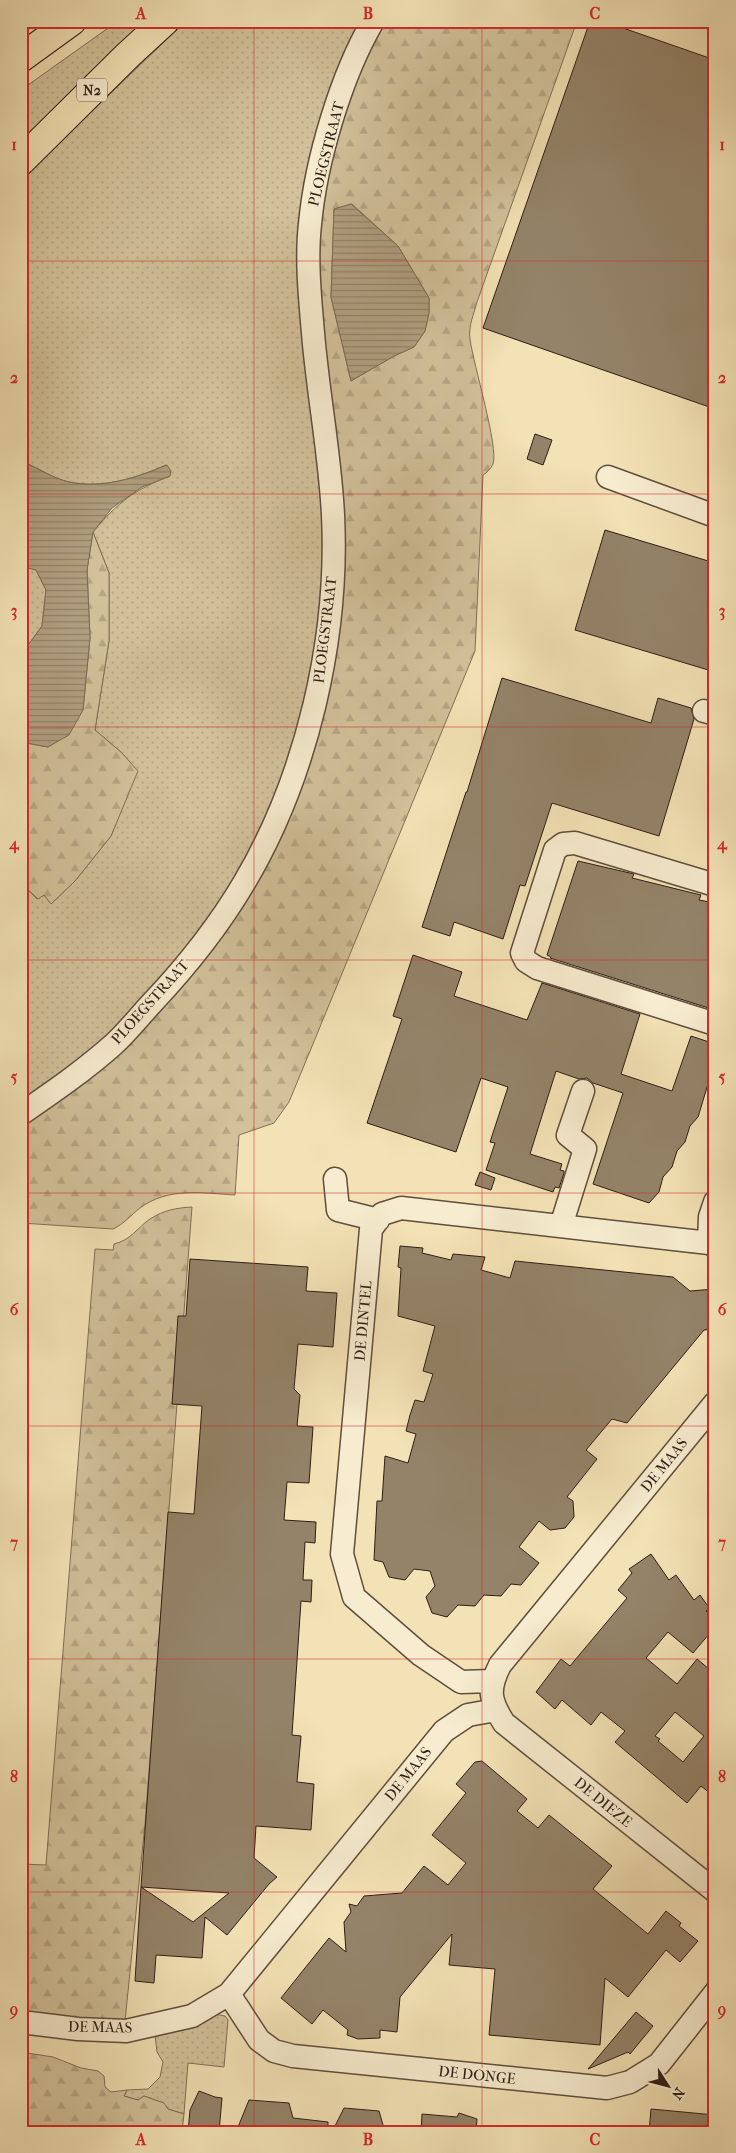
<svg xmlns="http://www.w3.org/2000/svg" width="736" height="2153" font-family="'IM FELL French Canon',serif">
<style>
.grass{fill:url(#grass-dots);stroke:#806f58}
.forest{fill:url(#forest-firs);stroke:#806f58;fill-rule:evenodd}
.water{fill:url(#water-rules);stroke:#7c6b55}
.building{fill:#948369;stroke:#2e1d16;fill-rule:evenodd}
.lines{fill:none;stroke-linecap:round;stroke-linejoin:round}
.minor-casing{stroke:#5f4e3e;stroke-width:25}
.highway-casing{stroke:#2e1d16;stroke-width:30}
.minor{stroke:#f7eccf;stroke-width:22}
.highway{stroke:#f3e2b5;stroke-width:28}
.grid{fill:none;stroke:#d62828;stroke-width:1;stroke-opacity:0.55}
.labels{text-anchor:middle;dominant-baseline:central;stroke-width:4;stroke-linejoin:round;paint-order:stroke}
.shield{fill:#f7eccf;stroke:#6a5b4e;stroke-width:1}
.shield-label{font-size:14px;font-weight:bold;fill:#2e1d16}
.street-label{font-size:15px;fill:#2e1d16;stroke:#f7eccf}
.neatline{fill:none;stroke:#d62828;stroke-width:2}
.grid-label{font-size:16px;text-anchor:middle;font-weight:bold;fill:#d62828}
</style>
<defs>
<pattern id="grass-dots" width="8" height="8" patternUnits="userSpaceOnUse" patternTransform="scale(1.25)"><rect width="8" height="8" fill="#d2c19a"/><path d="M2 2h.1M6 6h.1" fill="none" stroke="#b5a584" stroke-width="1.8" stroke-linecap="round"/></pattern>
<pattern id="forest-firs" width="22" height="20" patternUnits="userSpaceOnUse" patternTransform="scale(1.25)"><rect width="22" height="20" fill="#d2c19a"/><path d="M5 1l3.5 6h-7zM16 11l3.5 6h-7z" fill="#b5a584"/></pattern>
<pattern id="water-rules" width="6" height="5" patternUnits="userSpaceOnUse" patternTransform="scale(1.25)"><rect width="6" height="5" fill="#b09f7f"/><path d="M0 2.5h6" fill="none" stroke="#908167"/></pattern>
</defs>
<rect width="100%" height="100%" fill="#f3e2b5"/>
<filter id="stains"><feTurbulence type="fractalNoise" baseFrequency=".004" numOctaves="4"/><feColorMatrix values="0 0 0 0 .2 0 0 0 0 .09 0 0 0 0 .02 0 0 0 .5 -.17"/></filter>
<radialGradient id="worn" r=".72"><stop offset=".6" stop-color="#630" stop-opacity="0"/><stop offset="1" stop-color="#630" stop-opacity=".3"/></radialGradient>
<path class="grass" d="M 118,21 L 152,21 L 21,142 L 21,90 Z
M 186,21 L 364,21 L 321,450 L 327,595 L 310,700 L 261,837 L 208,928 L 111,1038 L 21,1105 L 21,883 L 37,899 L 44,895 L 51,904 L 75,881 L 111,836 L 137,771 L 122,753 L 95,730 L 109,641 L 109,573 L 93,532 C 118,502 134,490 170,476 L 166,465 C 136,478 103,489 69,482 C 55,479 39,469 26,463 L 21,467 L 21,179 Z
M 21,566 L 36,570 L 46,590 L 42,626 L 21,655 Z
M 214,2014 L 225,2016 L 228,2020 L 224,2067 L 188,2063 L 184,2114 L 168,2109 L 163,2103 L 144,2096 L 138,2100 L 124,2096 L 127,2090 L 148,2089 L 160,2077 L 163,2062 L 157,2052 L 155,2035 Z"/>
<path class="forest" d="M 381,21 L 577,21 L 477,302 C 474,314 468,326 470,339 C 473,363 499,448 493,464 C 491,468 487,473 483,475 L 475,651 L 289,1102 L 274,1123 L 239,1135 L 235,1195 C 202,1193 168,1187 140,1208 C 131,1215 124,1224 113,1229 L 21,1223 L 21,1123 L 219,936 L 323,702 L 322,333 L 318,246 L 324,186 L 354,79 ZM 352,204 L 398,246 L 429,298 L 429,313 L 425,331 L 414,347 L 394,356 L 351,381 L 331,297 L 334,209 Z
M 93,532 L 109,573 L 109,641 L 95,730 L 122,753 L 138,771 L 111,836 L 75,881 L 51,904 L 44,895 L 38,899 L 21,883 L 21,742 L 48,747 L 83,710 L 90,638 L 87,570 Z
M 192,1207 L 145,1824 L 125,2021 L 21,2017 L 21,1864 L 46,1865 L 95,1249 L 113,1250 L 114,1244 C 131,1240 137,1228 150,1219 C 164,1210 176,1208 192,1207 Z
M 21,2052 L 53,2057 L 81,2068 L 98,2071 L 104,2076 L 105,2087 L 111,2092 L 127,2090 L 124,2096 L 138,2100 L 144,2096 L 164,2103 L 168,2109 L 184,2114 L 182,2132 L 21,2132 Z"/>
<path class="water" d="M 351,204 L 398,246 L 429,298 L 429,313 L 425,331 L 414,347 L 394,356 L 351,381 L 331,297 L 334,209 Z
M 26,463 C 39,469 55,479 69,482 C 103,489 136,478 167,465 L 171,471 L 170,476 L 142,487 L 112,508 L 93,532 L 87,570 L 90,638 L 83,710 L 69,735 L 48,747 L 21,742 L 21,655 L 42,626 L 46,590 L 36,570 L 21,566 L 21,467 Z"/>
<path class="building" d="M 590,21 L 603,21 L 715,60 L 715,409 L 483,328 Z
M 535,434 L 552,440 L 543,465 L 527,459 Z
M 605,530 L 715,563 L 715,672 L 575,630 Z
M 502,678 L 651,723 L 658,698 L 691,708 L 694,719 L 659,836 L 552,803 L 525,886 L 520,885 L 503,939 L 454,922 L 450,936 L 422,927 L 466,792 L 467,792 Z
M 578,861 L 634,874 L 632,878 L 701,895 L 699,900 L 715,903 L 715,1010 L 550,958 L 551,957 L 547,955 Z
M 413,955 L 462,972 L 454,996 L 527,1020 L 542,983 L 640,1014 L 621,1074 L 672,1091 L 691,1036 L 715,1044 L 715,1085 L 708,1084 L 698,1117 L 690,1126 L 685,1142 L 677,1151 L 672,1167 L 663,1177 L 659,1192 L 649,1203 L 593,1184 L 623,1093 L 593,1083 L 587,1078 L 579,1079 L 556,1071 L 530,1154 L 562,1164 L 560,1170 L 564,1171 L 564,1173 L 559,1188 L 555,1187 L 553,1192 L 486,1170 L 495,1143 L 490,1142 L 508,1087 L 481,1078 L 456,1152 L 367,1123 L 402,1019 L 393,1016 Z
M 480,1172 L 495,1178 L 491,1190 L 475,1185 Z
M 400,1246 L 423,1248 L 422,1253 L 451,1260 L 453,1254 L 485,1257 L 481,1270 L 510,1278 L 515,1261 L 673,1277 L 690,1291 L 715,1289 L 715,1329 L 704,1330 L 627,1423 L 612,1419 L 586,1450 L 597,1459 L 567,1497 L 573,1501 L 574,1517 L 565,1528 L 550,1530 L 539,1521 L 519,1547 L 539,1563 L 521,1585 L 511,1584 L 501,1596 L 484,1595 L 475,1606 L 458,1605 L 447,1617 L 432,1613 L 426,1597 L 435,1586 L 430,1571 L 414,1569 L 405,1580 L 394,1578 L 389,1577 L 383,1562 L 374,1560 L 377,1501 L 382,1501 L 385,1456 L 408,1463 L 416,1434 L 406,1431 L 410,1415 L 415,1400 L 424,1402 L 433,1374 L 423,1371 L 435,1326 L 398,1316 L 401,1268 L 398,1267 Z
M 190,1259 L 308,1267 L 306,1291 L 337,1293 L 333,1347 L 298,1344 L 294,1389 L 300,1395 L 297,1426 L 313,1427 L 309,1483 L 287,1482 L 284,1520 L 316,1522 L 315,1543 L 305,1542 L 303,1580 L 312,1580 L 311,1602 L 301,1601 L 292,1735 L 301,1736 L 297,1782 L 314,1784 L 311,1830 L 256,1826 L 254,1858 L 277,1877 L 269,1884 L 227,1935 L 205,1917 L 202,1958 L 156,1955 L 154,1983 L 135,1981 L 141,1887 L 193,1922 L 229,1893 L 141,1887 L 168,1512 L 194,1514 L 202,1406 L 172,1404 L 178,1316 L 186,1316 Z
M 651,1554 L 669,1580 L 676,1575 L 694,1600 L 700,1595 L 710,1609 L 706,1611 L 715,1619 L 715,1627 L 693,1653 L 668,1632 L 646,1658 L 677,1684 L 697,1659 L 715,1674 L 715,1797 L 701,1786 L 687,1803 L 615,1742 L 625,1731 L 601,1712 L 591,1725 L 562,1700 L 555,1709 L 536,1692 L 561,1659 L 570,1666 L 627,1598 L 618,1590 L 632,1573 L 629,1569 ZM 675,1712 L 704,1736 L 683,1762 L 658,1741 L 660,1739 L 655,1736 Z
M 482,1761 L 527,1799 L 517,1811 L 538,1828 L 549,1815 L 612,1866 L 593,1889 L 648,1934 L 666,1911 L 681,1923 L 679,1926 L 698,1941 L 680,1962 L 666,1950 L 628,1997 L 605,1978 L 600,2045 L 489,2035 L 495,1969 L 449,1965 L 452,1934 L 400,1997 L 397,2032 L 380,2030 L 380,2038 L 358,2039 L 347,2035 L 348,2030 L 323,2010 L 312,2024 L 281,1998 L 329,1938 L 346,1952 L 344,1922 L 351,1912 L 349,1904 L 357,1906 L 364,1896 L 402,1893 L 424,1866 L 448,1885 L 466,1863 L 432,1835 L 466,1793 L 456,1784 L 475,1762 Z
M 636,2012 L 653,2026 L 630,2054 L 628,2052 L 588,2069 Z
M 199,2091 L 215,2097 L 222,2098 L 219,2132 L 188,2132 L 190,2110 Z
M 249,2100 L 289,2103 L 293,2118 L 328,2122 L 328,2132 L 236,2132 Z
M 344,2108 L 379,2111 L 385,2132 L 332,2132 Z
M 651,2109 L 715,2115 L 715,2132 L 649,2132 Z
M 459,2113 L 477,2119 L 476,2132 L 421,2132 L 422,2114 L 457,2117 Z"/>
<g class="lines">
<defs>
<path id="minor" d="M 608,477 L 715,516
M 704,711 L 715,714
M 715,885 L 575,843 L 563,844 L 555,850 L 522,953 L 526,961 L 537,968 L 715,1024
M 21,1114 C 53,1092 85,1070 114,1044 C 127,1032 139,1017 151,1004 C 186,967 218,927 244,883 C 307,777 339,638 333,515 C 330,454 318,394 313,333 C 310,298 306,259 310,224 C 316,160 341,76 373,21
M 335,1179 L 338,1210 L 378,1220
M 561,1226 L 585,1149 L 568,1135 L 583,1091
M 709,1243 L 710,1217 L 715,1202
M 715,1403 L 500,1665 C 488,1689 489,1700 504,1723 L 715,1891
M 492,1681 L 461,1682 L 421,1655 L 354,1597 L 342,1554 L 371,1229 L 382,1214 L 401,1208 L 709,1243 L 715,1246
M 229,1994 L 259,2040 L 274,2051 L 293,2056 L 607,2088 L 630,2082 L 659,2064 L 715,1993
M 21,2022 L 78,2029 L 126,2031 L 192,2016 L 229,1994 L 444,1731 L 468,1715 L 496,1710"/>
<path id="highway" d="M 21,58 L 72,21
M 21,161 L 128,55 L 165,21"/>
</defs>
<use href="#minor" class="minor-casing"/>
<use href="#highway" class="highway-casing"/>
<use href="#minor" class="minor"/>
<use href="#highway" class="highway"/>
</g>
<path class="grid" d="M 254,21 L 254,2132M 482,21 L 482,2132M 21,261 L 715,261M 21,494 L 715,494M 21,727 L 715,727M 21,960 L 715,960M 21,1193 L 715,1193M 21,1426 L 715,1426M 21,1659 L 715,1659M 21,1892 L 715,1892"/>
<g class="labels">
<rect class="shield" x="77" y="78.5" width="30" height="23" rx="4"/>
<g class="shield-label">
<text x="92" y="90">N2</text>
</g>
<g class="street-label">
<text transform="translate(326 154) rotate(-76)">PLOEGSTRAAT</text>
<text transform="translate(325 630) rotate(-83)">PLOEGSTRAAT</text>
<text transform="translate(150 1002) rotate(-48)">PLOEGSTRAAT</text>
<text transform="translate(363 1321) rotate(-85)">DE DINTEL</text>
<text transform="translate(664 1465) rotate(-51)">DE MAAS</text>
<text transform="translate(408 1774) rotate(-51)">DE MAAS</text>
<text transform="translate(603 1802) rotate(39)">DE DIEZE</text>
<text transform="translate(100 2027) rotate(1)">DE MAAS</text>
<text transform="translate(477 2075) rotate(6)">DE DONGE</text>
</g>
</g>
<rect width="736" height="2153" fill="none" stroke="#f3e2b5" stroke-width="55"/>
<g transform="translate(668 2086) rotate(126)" stroke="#f7eccf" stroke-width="4" paint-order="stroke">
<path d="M0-4L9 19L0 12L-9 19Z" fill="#2e1d16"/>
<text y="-8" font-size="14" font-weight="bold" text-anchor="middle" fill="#2e1d16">N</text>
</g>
<rect x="28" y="28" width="680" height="2098" class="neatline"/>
<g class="grid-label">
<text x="141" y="19">A</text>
<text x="368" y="19">B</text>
<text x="595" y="19">C</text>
<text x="14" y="150">1</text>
<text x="722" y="150">1</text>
<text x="14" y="383">2</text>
<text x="722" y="383">2</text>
<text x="14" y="616">3</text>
<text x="722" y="616">3</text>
<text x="14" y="849">4</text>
<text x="722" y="849">4</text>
<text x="14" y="1082">5</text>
<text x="722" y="1082">5</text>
<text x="14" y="1315">6</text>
<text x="722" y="1315">6</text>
<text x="14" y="1548">7</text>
<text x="722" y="1548">7</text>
<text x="14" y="1782">8</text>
<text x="722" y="1782">8</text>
<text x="14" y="2015">9</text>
<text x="722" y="2015">9</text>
<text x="141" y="2145">A</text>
<text x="368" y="2145">B</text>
<text x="595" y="2145">C</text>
</g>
<rect width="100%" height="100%" filter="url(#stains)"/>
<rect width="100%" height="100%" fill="url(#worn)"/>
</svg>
